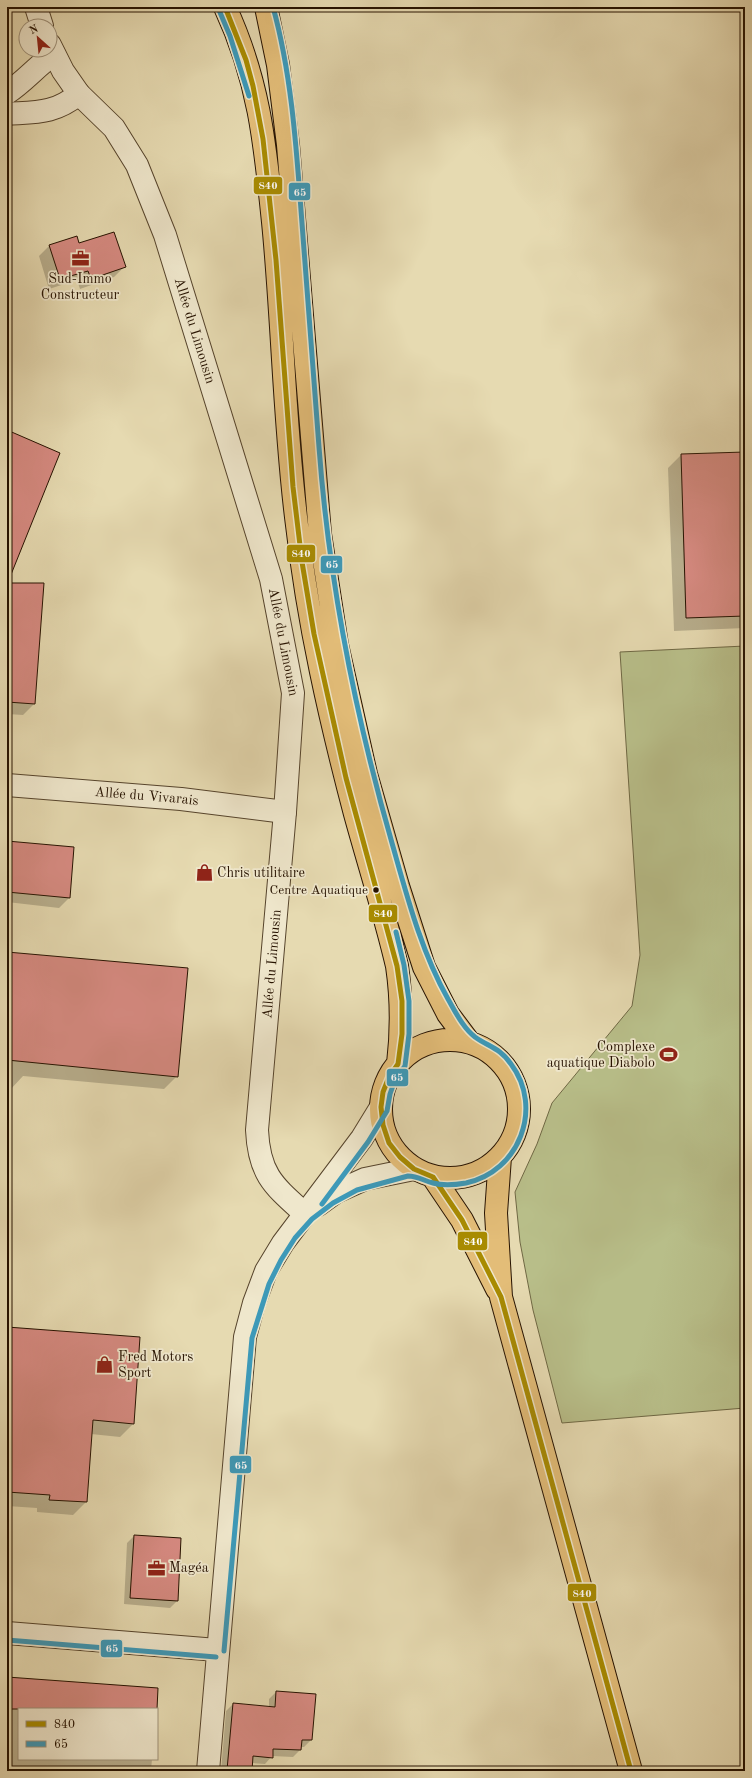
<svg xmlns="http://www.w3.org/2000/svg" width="752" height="1778" font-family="'Old Standard TT',serif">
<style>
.green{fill:#b8be89;stroke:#6f6844}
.shadow{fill:#0003}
.building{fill:#d68a81;stroke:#261200}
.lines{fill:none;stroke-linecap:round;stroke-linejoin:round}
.minor-casing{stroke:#56442c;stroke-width:24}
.major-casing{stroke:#261200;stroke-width:24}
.minor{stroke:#efe7cc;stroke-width:22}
.major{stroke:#e3bd78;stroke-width:22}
.bus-1-casing{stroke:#efe7cc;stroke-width:8}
.bus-2-casing{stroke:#efe7cc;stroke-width:8}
.bus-1{stroke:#a88b01;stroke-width:5}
.bus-2{stroke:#3d99b8;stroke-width:5}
.bus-dot{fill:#261200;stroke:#efe7cc;stroke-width:1.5}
.labels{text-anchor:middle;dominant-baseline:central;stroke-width:3.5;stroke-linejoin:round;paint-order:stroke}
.bus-label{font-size:13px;fill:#261200;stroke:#efe7cc;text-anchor:end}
.poi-label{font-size:14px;fill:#261200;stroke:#efe7cc;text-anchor:start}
.street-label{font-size:14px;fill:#261200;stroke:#efe7cc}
.line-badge{stroke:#efe7cc;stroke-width:1.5}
.badge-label{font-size:11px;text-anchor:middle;font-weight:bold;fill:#fff}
</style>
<rect width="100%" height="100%" fill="#e6dab1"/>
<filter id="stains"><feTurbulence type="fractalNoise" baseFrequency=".005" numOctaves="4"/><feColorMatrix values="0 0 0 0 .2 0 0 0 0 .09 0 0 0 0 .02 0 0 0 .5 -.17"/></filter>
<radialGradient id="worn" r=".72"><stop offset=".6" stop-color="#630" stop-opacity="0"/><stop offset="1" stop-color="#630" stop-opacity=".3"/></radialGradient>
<path class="green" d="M 745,646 L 745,1408 L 562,1423 L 533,1310 L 520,1242 L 515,1192 L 537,1144 L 552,1103 L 632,1006 L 640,955 L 620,652 Z"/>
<path class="shadow" d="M 79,244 L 124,267 L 114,277 L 80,289 L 77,280 L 49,289 L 39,256 L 50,245 Z
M 745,453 L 745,628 L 674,631 L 668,468 L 681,455 Z
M 7,584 L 34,704 L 23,715 L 7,714 Z
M 7,842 L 73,848 L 69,898 L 59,908 L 7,902 Z
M 7,953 L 177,1076 L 164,1089 L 23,1076 L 10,1090 L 7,1089 Z
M 7,1328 L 133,1424 L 120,1437 L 91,1434 L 86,1502 L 73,1515 L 37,1512 L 37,1508 L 7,1506 Z
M 134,1536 L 180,1539 L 177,1601 L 170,1608 L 124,1604 L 127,1543 Z
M 7,1678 L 156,1709 L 19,1709 L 19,1759 L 152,1759 L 151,1771 L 7,1771 Z
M 276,1692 L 311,1740 L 304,1747 L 300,1747 L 300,1750 L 293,1757 L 272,1756 L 265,1764 L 252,1763 L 251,1771 L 221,1771 L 226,1711 L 233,1704 L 269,1708 L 269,1699 Z"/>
<path class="building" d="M 114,232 L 126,267 L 91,279 L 88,271 L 60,279 L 49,245 L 77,236 L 79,243 Z
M 7,430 L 60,453 L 8,582 L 7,581 Z
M 745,452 L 745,616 L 686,618 L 681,454 Z
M 7,583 L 44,583 L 35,704 L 7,702 Z
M 7,841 L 74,847 L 70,898 L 7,892 Z
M 7,952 L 188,968 L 178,1077 L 7,1060 Z
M 7,1327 L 140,1337 L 134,1424 L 93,1420 L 87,1502 L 49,1500 L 50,1495 L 7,1492 Z
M 134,1535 L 181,1538 L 178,1601 L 130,1598 Z
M 7,1677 L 158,1688 L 157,1709 L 7,1709 Z
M 276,1691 L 316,1694 L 312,1740 L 302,1740 L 301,1750 L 273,1749 L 273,1758 L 253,1756 L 252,1771 L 227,1770 L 233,1703 L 275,1707 Z"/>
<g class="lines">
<defs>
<g id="minor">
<path d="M 36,7 L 42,26"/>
<path id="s1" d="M 50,45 L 63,71 L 79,94 L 114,128 L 137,165 L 165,235 L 271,579 L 293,693 L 285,812 L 257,1130 C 259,1175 274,1186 305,1214"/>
<path d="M 7,93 C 24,82 37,66 54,54"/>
<path d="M 7,114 C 37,112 54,114 79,94"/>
<path id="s2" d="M 7,785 L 181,799 L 285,812"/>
<path d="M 318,1205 L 336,1192 L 365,1179 L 414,1169"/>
<path d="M 7,1633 L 217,1650"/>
<path d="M 208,1771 L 245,1337 L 254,1303 L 266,1271 L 283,1243 L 362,1138 L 381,1107"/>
</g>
<path id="major" d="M 225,7 C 259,80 265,143 273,222 C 283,323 284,425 297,525 C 308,623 330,719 355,814 C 369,865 385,915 397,966 C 402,1000 402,1030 398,1064
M 266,7 L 278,65 L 288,145 L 320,534 L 337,645 L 366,774 L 398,886 L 424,967 L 448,1014 L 469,1042
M381 1109a69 69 0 1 1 138 0a69 69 0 1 1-138 0Z
M 500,1157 L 496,1213 L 501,1297 L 631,1771
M 433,1177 L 462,1220 L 497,1289"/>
</defs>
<use href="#minor" class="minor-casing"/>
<use href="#major" class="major-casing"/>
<use href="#minor" class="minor"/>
<use href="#major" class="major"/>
<defs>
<path id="bus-1" d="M 225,7 L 246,60 L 253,86 L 263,139 L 276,260 L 293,487 L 302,562 L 314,634 L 346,778 L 397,966 L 402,1001 L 402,1034 L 398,1064 L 389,1077 L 383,1092 L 381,1107 L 383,1125 L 389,1143 L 400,1157 L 414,1169 L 433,1177 L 462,1220 L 501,1297 L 631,1771"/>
<path id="bus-2" d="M 219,10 L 230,36 L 249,96
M 322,1204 L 368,1142 L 387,1111 L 390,1094 L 395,1080 L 405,1066 L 409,1034 L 409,1001 L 404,965 L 396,932
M 7,1640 L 216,1657
M 224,1651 L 252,1338 L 269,1284 L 281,1260 L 295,1238 L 312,1219 L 333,1203 L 357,1190 L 408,1176 C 418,1176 424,1181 433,1183 C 443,1186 455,1185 466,1183 C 519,1172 544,1108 511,1064 C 500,1048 489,1047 475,1037 C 463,1028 455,1011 448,999 C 421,951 407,896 392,843 C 355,714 329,582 319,447 C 313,368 307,289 301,210 C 296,143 291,72 273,7"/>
</defs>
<use href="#bus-1" class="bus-1-casing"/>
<use href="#bus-2" class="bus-2-casing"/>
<use href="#bus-1" class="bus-1"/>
<use href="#bus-2" class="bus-2"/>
</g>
<defs>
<symbol id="office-bare" viewBox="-9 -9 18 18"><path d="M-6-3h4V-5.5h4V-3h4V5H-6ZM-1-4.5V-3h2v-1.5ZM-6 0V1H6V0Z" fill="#8f2418" stroke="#efe7cc" stroke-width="2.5" paint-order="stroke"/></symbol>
<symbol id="shop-bare" viewBox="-9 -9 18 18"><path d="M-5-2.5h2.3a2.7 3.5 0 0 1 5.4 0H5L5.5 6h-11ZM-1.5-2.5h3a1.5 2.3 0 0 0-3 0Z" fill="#8f2418" stroke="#efe7cc" stroke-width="2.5" paint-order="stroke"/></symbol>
<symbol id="stadium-bare" viewBox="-9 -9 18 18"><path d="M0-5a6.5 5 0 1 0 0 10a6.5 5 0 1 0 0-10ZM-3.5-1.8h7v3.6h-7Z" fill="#8f2418" stroke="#efe7cc" stroke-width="2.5" paint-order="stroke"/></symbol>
</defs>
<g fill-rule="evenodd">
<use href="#office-bare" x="68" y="246" width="25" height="25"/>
<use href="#shop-bare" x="192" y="860" width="25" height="25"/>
<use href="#stadium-bare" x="656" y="1042" width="25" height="25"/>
<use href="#shop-bare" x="92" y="1352" width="25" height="25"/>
<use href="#office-bare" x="144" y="1556" width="25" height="25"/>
</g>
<circle class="bus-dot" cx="376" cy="890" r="3.5"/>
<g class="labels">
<g class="bus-label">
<text x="368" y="890">Centre Aquatique</text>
</g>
<g class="poi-label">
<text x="80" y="279" text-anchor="middle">Sud-Immo<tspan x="80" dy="16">Constructeur</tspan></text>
<text x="217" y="873">Chris utilitaire</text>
<text x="655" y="1047" text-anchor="end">Complexe<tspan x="655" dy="16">aquatique Diabolo</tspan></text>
<text x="118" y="1357">Fred Motors<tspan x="118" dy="16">Sport</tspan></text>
<text x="169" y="1568">Magéa</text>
</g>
<g class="street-label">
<text stroke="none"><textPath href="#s1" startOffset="325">Allée du Limousin</textPath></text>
<text stroke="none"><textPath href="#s1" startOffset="649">Allée du Limousin</textPath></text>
<text stroke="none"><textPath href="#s2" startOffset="140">Allée du Vivarais</textPath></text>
<text transform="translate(272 964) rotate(-85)">Allée du Limousin</text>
</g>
</g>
<g class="line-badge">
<rect x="253" y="176" width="30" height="19" rx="4" fill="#a88b01"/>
<rect x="288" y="182" width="23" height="19" rx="4" fill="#3d99b8"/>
<rect x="286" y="544" width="30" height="19" rx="4" fill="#a88b01"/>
<rect x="320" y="555" width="23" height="19" rx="4" fill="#3d99b8"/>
<rect x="368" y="904" width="30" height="19" rx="4" fill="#a88b01"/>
<rect x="386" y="1068" width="23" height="19" rx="4" fill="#3d99b8"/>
<rect x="457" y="1231" width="31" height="20" rx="4" fill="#a88b01"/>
<rect x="229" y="1455" width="23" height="19" rx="4" fill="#3d99b8"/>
<rect x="567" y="1583" width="30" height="19" rx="4" fill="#a88b01"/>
<rect x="100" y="1639" width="23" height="19" rx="4" fill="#3d99b8"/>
</g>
<g class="badge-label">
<text x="268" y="189">840</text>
<text x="300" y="196">65</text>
<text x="301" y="557">840</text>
<text x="332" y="568">65</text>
<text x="383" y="917">840</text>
<text x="397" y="1081">65</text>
<text x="473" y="1245">840</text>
<text x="241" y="1469">65</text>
<text x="582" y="1597">840</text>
<text x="112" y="1652">65</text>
</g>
<rect width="752" height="1778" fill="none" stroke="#e6dab1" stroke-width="24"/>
<rect x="8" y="8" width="736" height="1762" fill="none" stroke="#261200" stroke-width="2"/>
<rect x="12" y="12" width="728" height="1754" fill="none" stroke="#261200"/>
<rect x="18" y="1708" width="140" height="52" fill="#efe7cc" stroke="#9f927a"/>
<rect x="26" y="1721" width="20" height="6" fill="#a88b01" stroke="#9f927a"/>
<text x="54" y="1728" font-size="12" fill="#261200">840</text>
<rect x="26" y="1741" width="20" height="6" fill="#3d99b8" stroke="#9f927a"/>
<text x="54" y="1748" font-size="12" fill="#261200">65</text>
<g transform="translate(38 38) rotate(333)"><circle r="19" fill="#efe7cc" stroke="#9f927a"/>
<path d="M0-3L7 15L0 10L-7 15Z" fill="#8f2418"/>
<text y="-6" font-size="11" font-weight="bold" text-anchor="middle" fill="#261200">N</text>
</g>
<rect width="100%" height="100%" filter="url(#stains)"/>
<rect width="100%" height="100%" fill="url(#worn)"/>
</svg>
